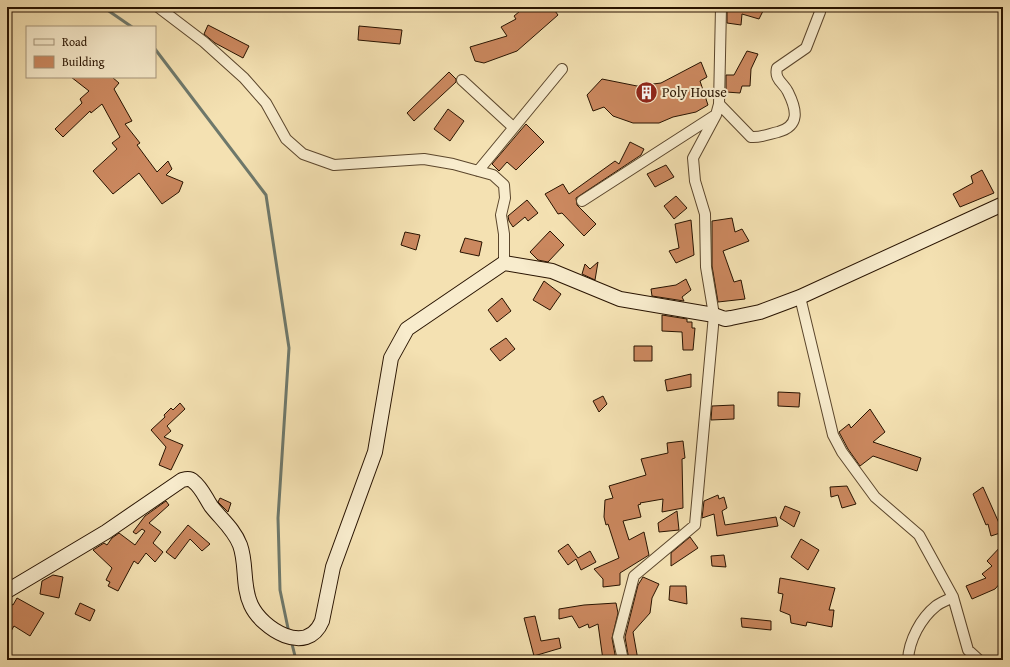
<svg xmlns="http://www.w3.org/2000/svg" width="1010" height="667" font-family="'Gentium Book Plus',serif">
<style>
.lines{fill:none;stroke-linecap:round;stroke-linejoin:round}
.stream{stroke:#6e786b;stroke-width:3}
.building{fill:#cb885f;stroke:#281300}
.street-casing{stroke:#5b462c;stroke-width:12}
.secondary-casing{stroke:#281300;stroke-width:16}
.street{stroke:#f8eccd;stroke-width:10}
.secondary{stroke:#f8eccd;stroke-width:14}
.labels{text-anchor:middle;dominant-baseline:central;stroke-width:4;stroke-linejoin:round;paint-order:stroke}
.poi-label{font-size:14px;fill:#281300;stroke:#f8eccd;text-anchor:start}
</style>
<rect width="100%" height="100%" fill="#f4e1b2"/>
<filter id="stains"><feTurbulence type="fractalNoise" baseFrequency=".005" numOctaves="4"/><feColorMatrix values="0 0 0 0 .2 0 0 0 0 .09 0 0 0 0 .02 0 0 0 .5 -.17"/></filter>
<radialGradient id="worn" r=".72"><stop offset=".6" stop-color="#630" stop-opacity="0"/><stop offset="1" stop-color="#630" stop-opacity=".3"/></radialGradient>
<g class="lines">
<path class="stream" d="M 103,7 L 132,27
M 155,49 L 266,195 L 289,348 L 278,518 L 280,590 L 289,633
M 291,640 L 296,660"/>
</g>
<path class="building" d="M 525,7 L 552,7 L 558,15 L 517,51 L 484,63 L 475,61 L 470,47 L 507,36 L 501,27 L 516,19 L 514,16 Z
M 727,7 L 765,7 L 759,19 L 742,14 L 741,25 L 727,23 Z
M 208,25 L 249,46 L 243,58 L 215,43 L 204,34 Z
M 359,26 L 402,30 L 400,44 L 358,40 Z
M 747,51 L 758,54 L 751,69 L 750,86 L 742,86 L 740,93 L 726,92 L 726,75 L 734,75 Z
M 701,62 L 707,77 L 700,81 L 708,105 L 696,112 L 673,117 L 659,123 L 633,123 L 613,116 L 604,107 L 593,111 L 587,95 L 602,79 L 637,86 L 661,83 Z
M 449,72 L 456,79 L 456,82 L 414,121 L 407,113 Z
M 71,77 L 112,77 L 119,83 L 114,89 L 132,121 L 125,124 L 140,143 L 137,145 L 157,172 L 168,161 L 172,169 L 166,175 L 183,182 L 179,192 L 162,204 L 139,173 L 113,194 L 93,171 L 117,149 L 112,143 L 120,137 L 102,104 L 91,113 L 90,111 L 63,137 L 55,129 L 82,103 L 80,99 L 89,91 Z
M 448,109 L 464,121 L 450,141 L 434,129 Z
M 526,124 L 544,142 L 516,170 L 507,162 L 499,171 L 492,164 Z
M 630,142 L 644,149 L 641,155 L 576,198 L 577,205 L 596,224 L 584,236 L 562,213 L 558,214 L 545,194 L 563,184 L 569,194 L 615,161 L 619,164 Z
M 666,165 L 674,177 L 655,187 L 647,174 Z
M 982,170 L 994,193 L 960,207 L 953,194 L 973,183 L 971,176 Z
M 676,196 L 687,208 L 674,219 L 664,206 Z
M 527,200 L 538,213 L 528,221 L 525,217 L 513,227 L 509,221 L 508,216 Z
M 732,218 L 735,232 L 742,229 L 749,241 L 723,251 L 734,282 L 741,280 L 745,299 L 718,302 L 712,266 L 712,221 Z
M 691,220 L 694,255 L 676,263 L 669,251 L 679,248 L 675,224 Z
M 550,231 L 564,245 L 548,262 L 538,260 L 530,252 Z
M 405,232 L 420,235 L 416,250 L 401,245 Z
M 465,238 L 482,242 L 479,256 L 460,252 Z
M 598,262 L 595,280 L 582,274 L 585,264 L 590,269 Z
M 686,279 L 691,290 L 682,297 L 684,301 L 652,296 L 651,289 L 676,285 Z
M 544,281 L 561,294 L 550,310 L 533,300 Z
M 502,298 L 511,311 L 497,322 L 488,310 Z
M 662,315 L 687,319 L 687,322 L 692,322 L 692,328 L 695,328 L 693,350 L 683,350 L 682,332 L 662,331 Z
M 506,338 L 515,349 L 500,361 L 490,349 Z
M 634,346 L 652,346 L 652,361 L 634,361 Z
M 691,374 L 691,387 L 667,391 L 665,380 Z
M 778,392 L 800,393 L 799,407 L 778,406 Z
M 603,396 L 607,404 L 599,412 L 593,401 Z
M 180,403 L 185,409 L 167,426 L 171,431 L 164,437 L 183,445 L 171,470 L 159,465 L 166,447 L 151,430 L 165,417 L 164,415 L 171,408 L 173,410 Z
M 734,405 L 734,419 L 711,420 L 712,406 Z
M 870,409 L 885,432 L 873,442 L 921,458 L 917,471 L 873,456 L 860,466 L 848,449 L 839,432 L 849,424 L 851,428 Z
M 683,441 L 685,458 L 682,459 L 683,508 L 662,512 L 663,499 L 640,503 L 641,504 L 638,505 L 641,517 L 623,521 L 629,540 L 644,532 L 649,555 L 620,573 L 620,585 L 603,587 L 603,579 L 594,569 L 619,558 L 608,524 L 606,525 L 604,517 L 605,500 L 613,498 L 609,486 L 646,475 L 641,459 L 668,453 L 667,443 Z
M 847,486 L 856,504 L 842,508 L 838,495 L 831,497 L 830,487 Z
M 983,487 L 1003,532 L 991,536 L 988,524 L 986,525 L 973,494 Z
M 718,495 L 719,499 L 724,497 L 727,508 L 722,511 L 725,525 L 776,517 L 778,526 L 717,536 L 714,514 L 702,518 L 704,501 Z
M 220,498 L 231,503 L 228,512 L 218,502 Z
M 166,501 L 169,505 L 149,523 L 161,532 L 153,543 L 163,552 L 155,562 L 146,553 L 138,564 L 134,561 L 118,591 L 108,586 L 110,582 L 106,580 L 112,568 L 93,550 L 104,543 L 107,545 L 112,538 L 119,533 L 135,545 L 145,531 L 142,529 L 136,534 L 133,532 L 145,516 Z
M 785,506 L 800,512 L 794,527 L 780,518 Z
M 677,511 L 679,530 L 659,532 L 658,523 Z
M 188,525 L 210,544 L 202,551 L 190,539 L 175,559 L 166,552 Z
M 690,537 L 698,548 L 671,566 L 671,553 Z
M 801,539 L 819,550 L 808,570 L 791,557 Z
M 568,544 L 578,558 L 590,551 L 596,562 L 581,570 L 576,559 L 568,565 L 558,551 Z
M 1003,544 L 1003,570 L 998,575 L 1003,580 L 995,589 L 972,599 L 966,586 L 986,578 L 982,574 L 992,566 L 987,561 Z
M 724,555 L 726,567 L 712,566 L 711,556 Z
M 53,575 L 63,577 L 59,598 L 40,594 L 42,581 Z
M 643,577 L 659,584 L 652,598 L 650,613 L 633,632 L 638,660 L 629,660 L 625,637 L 638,585 Z
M 780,578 L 835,588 L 829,610 L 834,610 L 832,627 L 807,622 L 806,626 L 791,623 L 790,615 L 780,611 L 783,594 L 778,593 Z
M 670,586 L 686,586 L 687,604 L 669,600 Z
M 17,598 L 44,613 L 30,636 L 14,626 L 7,638 L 7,602 L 13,605 Z
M 80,603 L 95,610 L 90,621 L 75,614 Z
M 616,603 L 618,613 L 612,638 L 616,660 L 603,660 L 598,624 L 589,628 L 588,624 L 579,628 L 572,616 L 559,619 L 559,609 L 584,605 Z
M 535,616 L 541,641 L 559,638 L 561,648 L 534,656 L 524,618 Z
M 741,618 L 771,621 L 771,630 L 742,627 Z"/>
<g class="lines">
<defs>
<path id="street" d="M 158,7 L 204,42 L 244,78 L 266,103 L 286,139 L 303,154 L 334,165 L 424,159 L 453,164 L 493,175 L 504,185 L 505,198 L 501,215 L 504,234 L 504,263
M 462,80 L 513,127
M 719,104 L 751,137 C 760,138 769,134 778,132 C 800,126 797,110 788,92 C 784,83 774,80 777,68 L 806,48 L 820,12
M 478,171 L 562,69
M 582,201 L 714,116
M 800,297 L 833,435 L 842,452 L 875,497 L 919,535 L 953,597 L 968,650 L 979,660
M 623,660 L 618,637 L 634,576 L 695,525 L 714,315 L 706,267 L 705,214 L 695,181 L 693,158 L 716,115 L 719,104 L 721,7
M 908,660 C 909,640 921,618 936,606 C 941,602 948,600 953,597"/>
<path id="secondary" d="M 7,591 L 106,532 L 182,480 C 186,479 190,478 193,481 C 202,488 205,497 211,506 C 221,519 234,529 240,545 C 247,564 242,586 251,605 C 262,629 307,657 322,621 L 333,567 L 375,452 L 391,358 L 407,329 L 504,263 L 552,271 L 620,299 L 714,315 L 725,319 L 731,318 L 760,312 L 800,297 L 1003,204"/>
</defs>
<use href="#street" class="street-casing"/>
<use href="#secondary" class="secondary-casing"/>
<use href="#street" class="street"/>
<use href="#secondary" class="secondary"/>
</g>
<defs>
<symbol id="building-disc" viewBox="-11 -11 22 22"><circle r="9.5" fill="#8f2418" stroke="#f8eccd"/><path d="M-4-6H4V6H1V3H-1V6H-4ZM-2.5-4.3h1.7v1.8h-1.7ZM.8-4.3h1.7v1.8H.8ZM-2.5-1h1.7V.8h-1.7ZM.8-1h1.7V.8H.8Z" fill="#fff"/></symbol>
</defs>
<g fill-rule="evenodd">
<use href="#building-disc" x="634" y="80" width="25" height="25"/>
</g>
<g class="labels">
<g class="poi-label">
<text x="662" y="92">Poly House</text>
</g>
</g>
<rect width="1010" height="667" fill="none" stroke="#f4e1b2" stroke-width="24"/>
<rect x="8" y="8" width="994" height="651" fill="none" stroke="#281300" stroke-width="2"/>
<rect x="12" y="12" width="986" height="643" fill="none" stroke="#281300"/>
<rect x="26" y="26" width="130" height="52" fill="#f8eccd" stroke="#a5957b"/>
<rect x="34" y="39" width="20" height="6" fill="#f8eccd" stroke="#a5957b"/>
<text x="62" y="46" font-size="12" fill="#281300">Road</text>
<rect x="34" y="56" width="20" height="12" fill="#cb885f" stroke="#a5957b"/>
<text x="62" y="66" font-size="12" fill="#281300">Building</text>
<rect width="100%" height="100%" filter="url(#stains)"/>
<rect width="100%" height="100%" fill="url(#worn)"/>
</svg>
